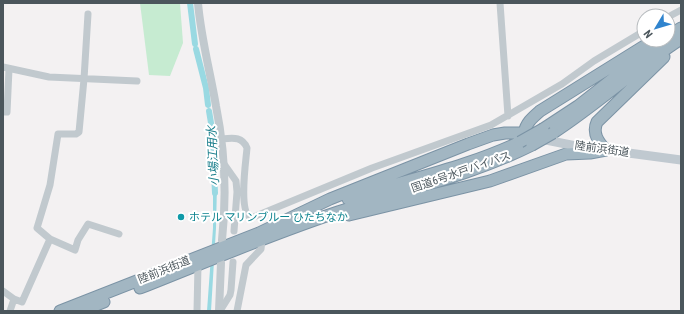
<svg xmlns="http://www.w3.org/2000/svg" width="684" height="314" font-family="'Roboto Condensed','Noto Sans JP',sans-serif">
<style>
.green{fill:#c6ebd1}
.water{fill:#99d9e2}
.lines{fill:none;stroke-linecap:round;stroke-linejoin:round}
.canal{stroke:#99d9e2;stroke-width:6}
.trunk-casing{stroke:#7b93a5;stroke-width:13}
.minor{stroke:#c1c9ce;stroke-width:7}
.tertiary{stroke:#c1c9ce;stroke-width:8}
.secondary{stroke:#c0c9d0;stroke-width:9}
.trunk{stroke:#a2b6c2;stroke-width:11}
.trunk-bridge-casing{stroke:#7b93a5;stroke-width:13;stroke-linecap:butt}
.trunk-bridge{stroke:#a2b6c2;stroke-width:11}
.culture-dot{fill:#0f9aa8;stroke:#fff;stroke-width:1.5}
.labels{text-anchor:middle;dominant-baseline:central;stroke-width:4;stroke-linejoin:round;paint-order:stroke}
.street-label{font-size:11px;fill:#4b565c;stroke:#fff}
.culture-label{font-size:11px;fill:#0d838f;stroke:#fff;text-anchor:start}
.water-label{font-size:12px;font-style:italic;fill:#1e818e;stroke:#fff}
</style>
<rect width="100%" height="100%" fill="#f3f1f2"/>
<path class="green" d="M 140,3 L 180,3 L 183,43 L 170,76 L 149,75 Z"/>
<path class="water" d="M 213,185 L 217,185 L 216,228 L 211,311 L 207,311 L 213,228 Z"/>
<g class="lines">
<path class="canal" d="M 190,3 L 195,44
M 196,49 L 206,88 L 208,105
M 209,111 L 212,129 L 215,193"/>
<defs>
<path id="trunk" d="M 668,36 L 681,28
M 543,129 L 578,106 L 662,40
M 553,133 C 598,104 636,68 681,39
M 606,150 C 598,142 592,133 597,122 L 664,57
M 348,199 C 405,180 465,168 520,142
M 349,215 L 490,181 L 566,154 L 590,153 L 606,150
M 140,288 C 206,262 271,234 338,212 C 403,190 470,176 532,145
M 60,311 L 259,233 L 330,199 L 468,144 L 493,135 L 505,133 L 524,133 C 526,123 532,118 540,111 L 654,40
M 81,311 L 104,302"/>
</defs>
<use href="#trunk" class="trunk-casing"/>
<path class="minor" d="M 500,3 L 508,116
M 88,14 L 84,79 L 79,132 L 76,134 L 58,134 L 50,185 L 37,228 L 50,239 L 75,250 L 78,240 L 88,224 L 119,234
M 668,17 L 681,10
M 3,67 L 49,77 L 137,81
M 3,112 L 7,112 L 9,69
M 221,139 C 233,138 242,136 247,148 C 246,161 238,212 251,218 L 372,168 L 491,125 L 562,84 L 594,61 L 644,31
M 224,164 L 236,181 L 237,192 L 234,231
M 3,291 L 14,299 L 22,302 L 50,239
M 10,311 L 14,299
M 197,311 L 198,265
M 220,311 L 230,295 L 231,290 L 233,262
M 237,311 L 246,265 L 261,249 L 262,240"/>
<path class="tertiary" d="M 198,3 C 201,38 210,71 216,106 C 225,151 227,194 222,240
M 219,311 L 221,263"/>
<path class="secondary" d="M 538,138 L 546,140 L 576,146 L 681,160"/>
<use href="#trunk" class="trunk"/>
<defs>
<path id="trunk-bridge" d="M 520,142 L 543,129
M 532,145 L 553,133"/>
</defs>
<use href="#trunk-bridge" class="trunk-bridge-casing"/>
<use href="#trunk-bridge" class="trunk-bridge"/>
</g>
<circle class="culture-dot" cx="181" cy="217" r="4"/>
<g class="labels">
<g class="street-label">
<text transform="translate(602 149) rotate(8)">陸前浜街道</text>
<text transform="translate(461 172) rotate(-19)">国道6号水戸バイパス</text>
<text transform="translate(164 270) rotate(-22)">陸前浜街道</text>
</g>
<g class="culture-label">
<text x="189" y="217">ホテル マリンブルー ひたちなか</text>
</g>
<g class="water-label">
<text transform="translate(213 156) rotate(-93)">小場江用水</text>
</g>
</g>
<rect width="684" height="314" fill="none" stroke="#4b565c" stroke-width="8"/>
<g transform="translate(656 28) rotate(232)"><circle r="19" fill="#ffffff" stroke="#b7bbbe"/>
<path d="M0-3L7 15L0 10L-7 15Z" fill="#3084ce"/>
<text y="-6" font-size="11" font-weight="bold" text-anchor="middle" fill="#4b565c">N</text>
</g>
</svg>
